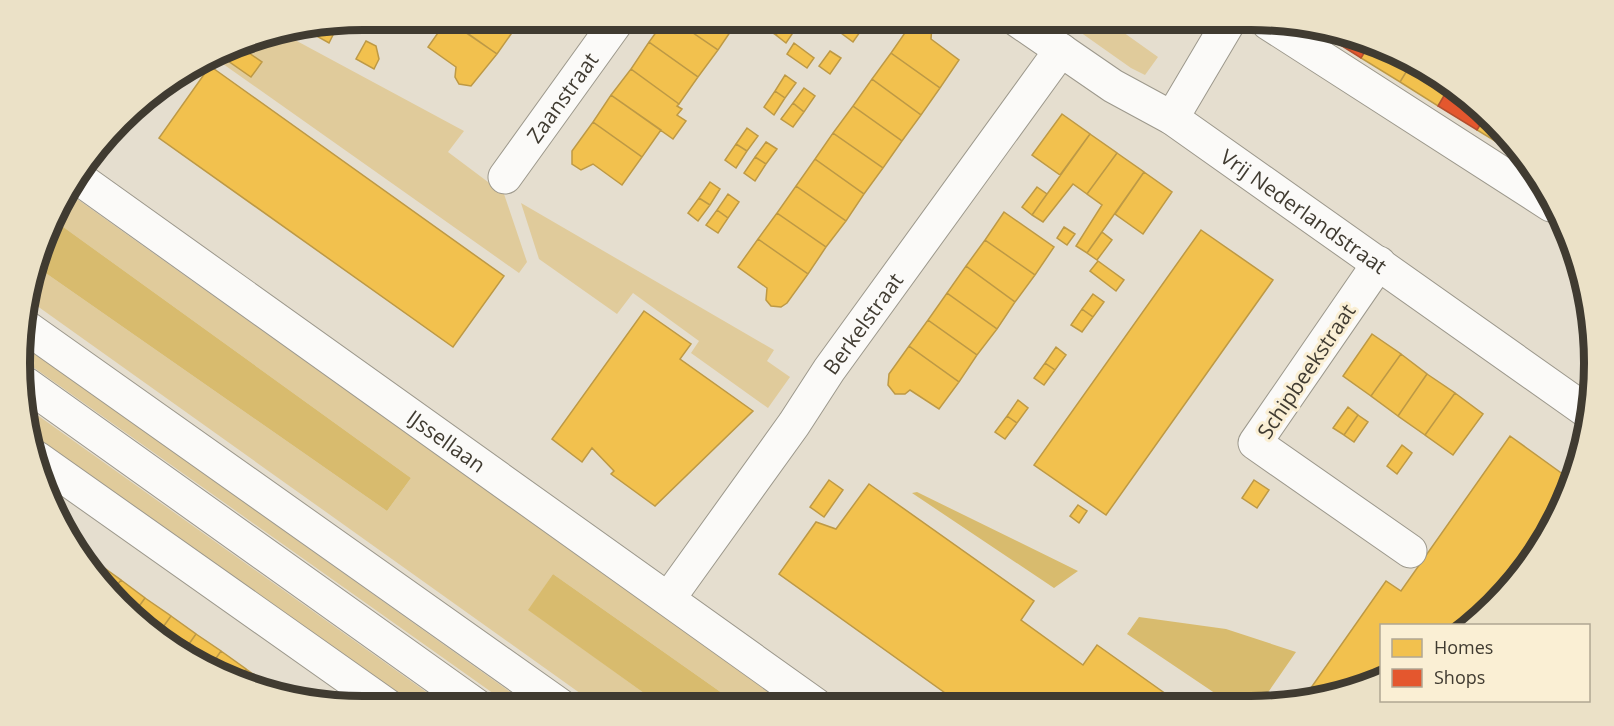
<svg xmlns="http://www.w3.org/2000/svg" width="1614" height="726" font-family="'Open Sans',sans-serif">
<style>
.green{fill:#e0cb9b}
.water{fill:#d8bb6e}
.homes{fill:#f2c14e;stroke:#bd9945;stroke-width:1.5}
.shops{fill:#e4572e;stroke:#b34f2f;stroke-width:1.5}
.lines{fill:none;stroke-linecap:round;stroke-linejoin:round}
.minor-casing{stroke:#9c988c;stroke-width:35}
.major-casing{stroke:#9c988c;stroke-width:35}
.minor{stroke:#fbfaf8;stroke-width:33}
.major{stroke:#fbfaf8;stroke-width:33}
.labels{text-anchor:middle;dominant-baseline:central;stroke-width:6;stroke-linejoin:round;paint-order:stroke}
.street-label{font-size:21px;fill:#403b31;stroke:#faefd4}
.rim{fill:none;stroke:#403b31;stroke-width:8}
</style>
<rect width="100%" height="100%" fill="#e5decf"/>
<path class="green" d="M 1063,20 L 1106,20 L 1158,57 L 1145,75 L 1131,68 Z
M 282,33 L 464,131 L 448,152 L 504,194 L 527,262 L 519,273 L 216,59 L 252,38 Z
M 66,191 L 788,705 L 739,705 L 553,574 L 529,610 L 662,706 L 598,706 L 26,298 L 37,267 L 387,511 L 411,478 L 55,221 Z
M 521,203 L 774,350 L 767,361 L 790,377 L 768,408 L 691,353 L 699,341 L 633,293 L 617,314 L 539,259 Z
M 26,347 L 530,706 L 511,706 L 26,362 Z
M 26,407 L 446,706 L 408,706 L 28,435 Z"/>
<path class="water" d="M 55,221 L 411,478 L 387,511 L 37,267 Z
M 917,492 L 1078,571 L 1054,588 L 912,493 Z
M 553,574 L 739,705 L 662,706 L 528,610 Z
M 1139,617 L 1226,629 L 1296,652 L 1260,704 L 1231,704 L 1127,634 Z"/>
<path class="homes" d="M 447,20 L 497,54 L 471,86 L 459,84 L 455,77 L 456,67 L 428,47 Z
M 449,20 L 505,20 L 516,27 L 497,54 Z
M 505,20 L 521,20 L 516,27 Z
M 665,20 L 674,20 L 718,50 L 698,77 L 649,42 Z
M 674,20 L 733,20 L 737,22 L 718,50 Z
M 771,20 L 786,20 L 776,35 L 765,28 Z
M 786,20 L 801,21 L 786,43 L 776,35 Z
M 844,20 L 860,32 L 853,42 L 837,30 Z
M 844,20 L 864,20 L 868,22 L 860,32 Z
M 919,20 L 928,22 L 932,26 L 931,39 L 959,60 L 940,88 L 891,53 L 911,24 Z
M 339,23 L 329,43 L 304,29 Z
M 366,41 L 376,46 L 379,59 L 374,69 L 356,59 Z
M 649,42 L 698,77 L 679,104 L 631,69 Z
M 794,43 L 814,58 L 807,68 L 787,54 Z
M 1370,43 L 1382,46 L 1411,64 L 1400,82 L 1361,58 Z
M 239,46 L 262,62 L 251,77 L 221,56 Z
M 830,51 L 841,58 L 830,74 L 819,66 Z
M 891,53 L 940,88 L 921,115 L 872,79 Z
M 1411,64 L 1448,89 L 1438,106 L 1400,82 Z
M 210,66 L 504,276 L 453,347 L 159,138 Z
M 631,69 L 679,104 L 677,106 L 682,109 L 677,115 L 686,121 L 673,139 L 611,95 Z
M 785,75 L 796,83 L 785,98 L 775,91 Z
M 872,79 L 921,115 L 902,141 L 853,106 Z
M 804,88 L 815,96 L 804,112 L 793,103 Z
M 775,91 L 785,98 L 774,115 L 764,107 Z
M 611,95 L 661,130 L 642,157 L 593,122 Z
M 793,103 L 804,112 L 793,127 L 781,119 Z
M 853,106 L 902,141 L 883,168 L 833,133 Z
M 1062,114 L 1090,134 L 1060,175 L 1032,155 Z
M 1486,115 L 1494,120 L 1515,153 L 1477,130 Z
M 593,122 L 642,157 L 622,185 L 593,164 L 581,170 L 572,164 L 572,151 Z
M 747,128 L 758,136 L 747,151 L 736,144 Z
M 833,133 L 883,168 L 864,194 L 815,159 Z
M 1090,134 L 1117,153 L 1087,194 L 1073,184 L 1043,222 L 1032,215 Z
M 766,142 L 777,149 L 766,164 L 755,157 Z
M 736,144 L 747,151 L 736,168 L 725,160 Z
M 1117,153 L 1144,172 L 1087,253 L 1076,246 L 1102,205 L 1087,194 Z
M 755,157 L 766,164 L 755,181 L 744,173 Z
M 815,159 L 864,194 L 846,221 L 796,186 Z
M 1144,172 L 1172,192 L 1143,234 L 1115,214 Z
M 710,182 L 720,189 L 710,205 L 699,198 Z
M 796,186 L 846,221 L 826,247 L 777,213 Z
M 1037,187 L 1047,194 L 1032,215 L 1022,207 Z
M 728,194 L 739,202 L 728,218 L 717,210 Z
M 699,198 L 710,205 L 698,221 L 688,213 Z
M 717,210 L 728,218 L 718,233 L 706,225 Z
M 1004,212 L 1054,247 L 1035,275 L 985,240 Z
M 777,213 L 826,247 L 808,274 L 758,239 Z
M 1064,227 L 1075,234 L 1067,245 L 1057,238 Z
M 1201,230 L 1273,280 L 1106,515 L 1034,465 Z
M 1102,232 L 1112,240 L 1097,260 L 1087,253 Z
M 758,239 L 808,274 L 787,303 L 781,307 L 771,306 L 766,300 L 767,288 L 738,267 Z
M 985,240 L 1035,275 L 1015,302 L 966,266 Z
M 1098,261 L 1124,280 L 1116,291 L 1090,271 Z
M 966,266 L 1015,302 L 997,329 L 947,293 Z
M 947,293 L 997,329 L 977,355 L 928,320 Z
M 1093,294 L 1104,302 L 1093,317 L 1082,309 Z
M 1082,309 L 1093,317 L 1082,332 L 1071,325 Z
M 644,311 L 691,344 L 680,359 L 753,411 L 655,506 L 611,474 L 614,471 L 592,448 L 582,462 L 552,439 Z
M 928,320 L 977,355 L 959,382 L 909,346 Z
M 1372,334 L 1401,354 L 1371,396 L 1343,376 Z
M 909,346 L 959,382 L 939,409 L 910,390 L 905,394 L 895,394 L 888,385 L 889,374 Z
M 1056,347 L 1066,355 L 1055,370 L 1045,363 Z
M 1401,354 L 1427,374 L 1398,416 L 1371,396 Z
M 1045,363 L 1055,370 L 1044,385 L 1034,378 Z
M 1427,374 L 1455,393 L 1425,435 L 1398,416 Z
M 1455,393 L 1483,414 L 1453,455 L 1425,435 Z
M 1018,400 L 1028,408 L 1017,423 L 1007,416 Z
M 1348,407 L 1358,415 L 1344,435 L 1333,428 Z
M 1358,415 L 1368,422 L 1354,442 L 1344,435 Z
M 1007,416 L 1017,423 L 1005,439 L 995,432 Z
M 1510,436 L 1571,480 L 1568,494 L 1524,572 L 1470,626 L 1382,626 L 1382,681 L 1301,702 L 1386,581 L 1401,591 Z
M 1402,445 L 1412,453 L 1397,474 L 1387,466 Z
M 829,480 L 843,490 L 824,517 L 810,507 Z
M 1254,480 L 1269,490 L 1257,508 L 1242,498 Z
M 869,484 L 1034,601 L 1021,620 L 1083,665 L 1097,645 L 1180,704 L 962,705 L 779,574 L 816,522 L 836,529 Z
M 1078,505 L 1087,511 L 1079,523 L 1070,516 Z
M 78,550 L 96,562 L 92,567 Z
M 96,562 L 121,580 L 112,592 L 92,567 Z
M 121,580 L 145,598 L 132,616 L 112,592 Z
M 145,598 L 171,616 L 158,634 L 132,616 Z
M 171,616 L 196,634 L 184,651 L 158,634 Z
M 196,634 L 221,651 L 210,667 L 184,651 Z
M 221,651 L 246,669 L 237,682 L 210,667 Z
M 246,669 L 271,687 L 270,688 L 237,682 Z"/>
<path class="shops" d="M 1323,34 L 1370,43 L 1361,58 Z
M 1448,89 L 1486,115 L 1477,130 L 1438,106 Z"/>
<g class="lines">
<defs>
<g id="minor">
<path id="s1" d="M 1017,20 L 1113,86 L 1172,118 L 1585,410"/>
<path d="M 1268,23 L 1551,205"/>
<path d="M 1172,118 L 1230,20"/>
<path id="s2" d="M 77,177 L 816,705"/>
<path id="s3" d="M 505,177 L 618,20"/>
<path d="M 1379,263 L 1255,443 L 1410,551"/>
<path d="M 37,458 L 388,706"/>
<path id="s4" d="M 669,598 L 794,424 L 829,370 L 1061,50"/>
</g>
<path id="major" d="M 26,327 L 561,706
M 26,384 L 477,706"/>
</defs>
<use href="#minor" class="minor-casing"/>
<use href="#major" class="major-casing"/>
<use href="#minor" class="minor"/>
<use href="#major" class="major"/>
</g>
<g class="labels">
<g class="street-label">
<text stroke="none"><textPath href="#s3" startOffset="98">Zaanstraat</textPath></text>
<text stroke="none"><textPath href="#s1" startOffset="345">Vrij Nederlandstraat</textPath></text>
<text stroke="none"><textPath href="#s4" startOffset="336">Berkelstraat</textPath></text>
<text transform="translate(1306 371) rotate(-56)">Schipbeekstraat</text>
<text stroke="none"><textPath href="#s2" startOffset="454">IJssellaan</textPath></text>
</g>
</g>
<path d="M0 0H1614V726H0ZM363 30H1251A333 333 0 0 1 1584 363V363A333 333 0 0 1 1251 696H363A333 333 0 0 1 30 363V363A333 333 0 0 1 363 30Z" fill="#ebe1c7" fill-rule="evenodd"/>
<path class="rim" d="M363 30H1251A333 333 0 0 1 1584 363V363A333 333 0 0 1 1251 696H363A333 333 0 0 1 30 363V363A333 333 0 0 1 363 30Z"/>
<rect x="1380" y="624" width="210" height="78" fill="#faefd4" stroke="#b0a793" stroke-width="1.5"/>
<rect x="1392" y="639" width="30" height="18" fill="#f2c14e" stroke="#b0a793" stroke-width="1.5"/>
<text x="1434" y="654" font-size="18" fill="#403b31">Homes</text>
<rect x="1392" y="669" width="30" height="18" fill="#e4572e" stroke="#b0a793" stroke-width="1.5"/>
<text x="1434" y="684" font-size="18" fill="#403b31">Shops</text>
</svg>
